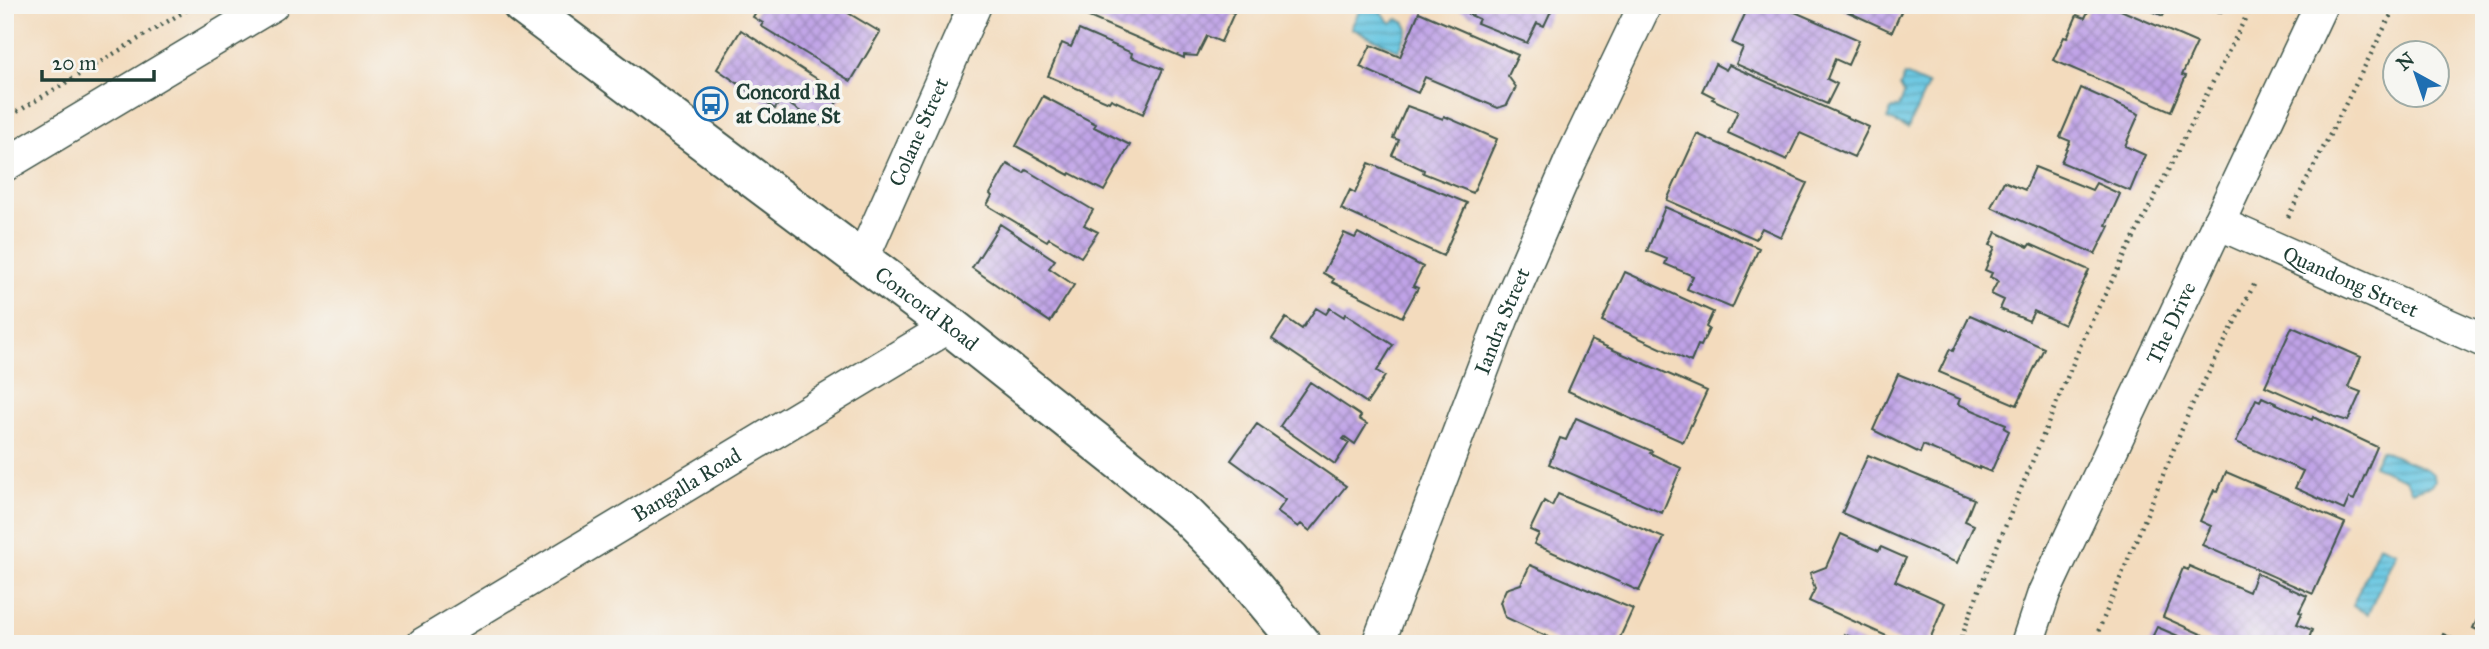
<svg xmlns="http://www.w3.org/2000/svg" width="2489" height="649" font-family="'IM FELL Great Primer',serif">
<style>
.water{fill:url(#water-rules);stroke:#41818a;stroke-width:2}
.building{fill:url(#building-cross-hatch)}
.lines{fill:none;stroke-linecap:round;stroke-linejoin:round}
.minor-casing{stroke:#3f5549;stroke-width:35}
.primary-casing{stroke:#3f5549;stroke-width:42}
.path{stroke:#3f5549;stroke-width:4.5;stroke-dasharray:2 5;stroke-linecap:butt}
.minor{stroke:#fff;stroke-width:32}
.primary{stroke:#fff;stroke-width:38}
.labels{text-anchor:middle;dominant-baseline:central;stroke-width:7;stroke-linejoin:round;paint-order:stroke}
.poi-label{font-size:21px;font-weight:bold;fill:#1f3d34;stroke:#f6f6f2;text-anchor:start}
.street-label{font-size:21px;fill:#1f3d34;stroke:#f6f6f2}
</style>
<defs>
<pattern id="water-rules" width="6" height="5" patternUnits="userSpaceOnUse" patternTransform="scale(1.75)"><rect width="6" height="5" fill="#63c5e1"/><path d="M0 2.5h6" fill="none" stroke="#51a1b7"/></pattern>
<pattern id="building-cross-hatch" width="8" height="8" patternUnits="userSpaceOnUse" patternTransform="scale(1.75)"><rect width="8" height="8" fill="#c0a3e7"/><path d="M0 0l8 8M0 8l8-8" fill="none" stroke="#9b86bc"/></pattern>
</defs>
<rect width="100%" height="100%" fill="#f6f6f2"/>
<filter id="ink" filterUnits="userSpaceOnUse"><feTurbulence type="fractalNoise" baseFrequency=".0143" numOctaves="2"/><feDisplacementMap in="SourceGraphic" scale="14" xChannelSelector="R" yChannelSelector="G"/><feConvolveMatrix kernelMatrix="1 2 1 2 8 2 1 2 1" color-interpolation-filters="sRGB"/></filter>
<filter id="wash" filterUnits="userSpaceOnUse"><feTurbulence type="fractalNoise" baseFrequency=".00686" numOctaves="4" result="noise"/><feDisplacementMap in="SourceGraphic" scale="28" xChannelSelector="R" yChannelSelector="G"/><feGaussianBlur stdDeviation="1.57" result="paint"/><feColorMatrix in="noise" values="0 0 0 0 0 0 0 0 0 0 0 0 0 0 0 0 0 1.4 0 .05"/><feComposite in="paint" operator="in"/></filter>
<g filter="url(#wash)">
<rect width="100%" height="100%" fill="#f3dbbd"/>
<path class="water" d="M 1362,5 L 1375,5 L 1391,23 L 1398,19 L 1405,23 L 1408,29 L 1399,51 L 1351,28 Z
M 1905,75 L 1928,85 L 1908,128 L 1887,119 L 1891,109 L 1899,107 L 1904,94 L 1900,86 Z
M 2381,450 L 2428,470 L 2434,475 L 2435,480 L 2431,485 L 2412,491 L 2405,479 L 2373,466 Z
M 2379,545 L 2396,552 L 2368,614 L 2352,606 Z"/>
<g id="blocks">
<path class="building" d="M 760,5 L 841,5 L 846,8 L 845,11 L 880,32 L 851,81 L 761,26 L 763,23 L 753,17 Z
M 1078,5 L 1215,5 L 1234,13 L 1221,42 L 1207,36 L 1197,56 L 1184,55 L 1184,58 L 1075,11 Z
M 1449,5 L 1551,5 L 1549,9 L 1551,11 L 1544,26 L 1537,23 L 1527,43 L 1477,23 L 1479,19 Z
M 1749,5 L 1779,5 L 1859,40 L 1848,65 L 1835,59 L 1827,79 L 1837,84 L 1827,104 L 1736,64 L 1743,48 L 1732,43 Z
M 1833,5 L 1904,5 L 1892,32 Z
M 2091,5 L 2109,5 L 2197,43 L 2182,75 L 2186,76 L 2171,111 L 2053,60 L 2064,37 L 2067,38 L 2077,15 L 2085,18 Z
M 2139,5 L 2169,5 L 2163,16 Z
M 2202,5 L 2225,5 L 2221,13 Z
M 1419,12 L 1518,55 L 1508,76 L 1516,87 L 1507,105 L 1498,108 L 1425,77 L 1418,93 L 1360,67 L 1371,45 L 1400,57 Z
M 741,30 L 842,95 L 821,125 L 781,99 L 775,109 L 717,69 Z
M 1079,30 L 1132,53 L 1131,57 L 1163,69 L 1143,114 L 1111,99 L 1109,102 L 1048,76 L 1062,43 L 1071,47 Z
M 1715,64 L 1726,70 L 1729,65 L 1869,127 L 1854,157 L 1800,133 L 1787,160 L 1728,133 L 1738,111 L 1712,99 L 1714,97 L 1702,91 Z
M 2081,88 L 2139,114 L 2125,146 L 2145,155 L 2130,191 L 2061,162 L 2070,141 L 2060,137 Z
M 1043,96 L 1096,124 L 1094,127 L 1130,145 L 1104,191 L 1070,173 L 1069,175 L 1016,146 Z
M 1407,106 L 1443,119 L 1444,116 L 1497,139 L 1473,193 L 1423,173 L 1424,170 L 1392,155 L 1399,140 L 1393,138 Z
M 1697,134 L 1807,183 L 1781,237 L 1762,228 L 1756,239 L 1667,200 Z
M 1369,163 L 1467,203 L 1443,256 L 1341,209 L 1350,190 L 1355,193 Z
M 1007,164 L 1024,173 L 1026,170 L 1093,210 L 1084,225 L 1098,232 L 1081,257 L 1049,238 L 1047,241 L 987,205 L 992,196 L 990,194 Z
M 2035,167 L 2092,190 L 2096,183 L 2120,194 L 2106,225 L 2109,226 L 2095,254 L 1991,207 L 2004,181 L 2025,190 Z
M 1665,207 L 1759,248 L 1732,308 L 1687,289 L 1693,276 L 1665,264 L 1667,259 L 1647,251 Z
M 1000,224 L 1055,260 L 1049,268 L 1074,285 L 1050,322 L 972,268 Z
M 1996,232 L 2028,247 L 2030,244 L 2089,270 L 2064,325 L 2034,311 L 2029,321 L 2000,309 L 2004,300 L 1991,294 L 1998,281 L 1990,277 L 1992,273 L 1985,270 L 1995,247 L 1990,245 Z
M 1344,233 L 1355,238 L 1358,233 L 1423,267 L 1413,286 L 1418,288 L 1402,317 L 1332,282 L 1334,279 L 1323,273 Z
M 1625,272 L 1713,312 L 1706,327 L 1709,329 L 1701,346 L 1698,345 L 1691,362 L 1602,321 Z
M 1316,308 L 1326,314 L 1330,308 L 1344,317 L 1345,314 L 1393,345 L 1377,371 L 1385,376 L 1367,403 L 1272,339 L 1286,318 L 1302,329 Z
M 1970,315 L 2044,348 L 2017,405 L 1939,372 L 1950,349 L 1953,351 Z
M 2292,327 L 2361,357 L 2348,387 L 2361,392 L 2348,421 L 2335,417 L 2265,386 Z
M 1591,340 L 1707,391 L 1683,442 L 1568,391 Z
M 1898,374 L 1960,399 L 1958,404 L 2006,424 L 2004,428 L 2009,431 L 1991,472 L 1979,467 L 1979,469 L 1923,445 L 1920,453 L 1873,430 Z
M 1310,382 L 1361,416 L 1359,419 L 1367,424 L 1355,444 L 1345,437 L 1343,439 L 1349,443 L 1335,464 L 1280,426 Z
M 2262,397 L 2312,420 L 2313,417 L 2377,447 L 2354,500 L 2349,498 L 2344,510 L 2295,488 L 2303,471 L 2236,442 L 2256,399 L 2260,401 Z
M 1576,418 L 1652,451 L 1650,453 L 1681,468 L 1662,513 L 1549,464 L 1560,438 L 1566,440 Z
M 1257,424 L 1346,486 L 1310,531 L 1301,524 L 1298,527 L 1277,512 L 1286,500 L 1231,460 Z
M 1868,455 L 1974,499 L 1965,521 L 1974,525 L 1957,563 L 1842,513 Z
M 2226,472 L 2345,523 L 2313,594 L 2202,545 L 2211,526 L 2200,521 L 2214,490 L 2218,491 Z
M 1558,494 L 1664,538 L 1639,591 L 1534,544 L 1539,534 L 1530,530 L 1544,501 L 1552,506 Z
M 1841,534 L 1879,551 L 1881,547 L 1906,558 L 1895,581 L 1945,603 L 1928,644 L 1904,644 L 1809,601 L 1815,589 L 1810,573 L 1826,567 Z
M 1530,565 L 1633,609 L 1617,644 L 1563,644 L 1505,617 L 1500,602 L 1506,589 L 1521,584 Z
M 2189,566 L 2249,592 L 2256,573 L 2307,596 L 2299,612 L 2302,613 L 2297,624 L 2312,630 L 2307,644 L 2223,644 L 2163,617 L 2183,568 L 2188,570 Z
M 2484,605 L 2484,633 L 2473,628 Z
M 2157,627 L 2197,644 L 2149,644 Z
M 1844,634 L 1866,644 L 1839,644 Z
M 2443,634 L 2466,644 L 2439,644 Z"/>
</g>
</g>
<g filter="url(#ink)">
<use href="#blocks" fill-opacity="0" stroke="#3f5549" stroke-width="2"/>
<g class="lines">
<defs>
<g id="minor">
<path d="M 5,165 L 272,5"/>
<path id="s1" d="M 2218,223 L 2484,341"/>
<path id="s2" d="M 862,260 L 975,5"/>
<path id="s3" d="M 423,644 L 950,326"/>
<path id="s4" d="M 1378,644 L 1502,319 L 1571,160 L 1645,5"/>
<path id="s5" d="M 2027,644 L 2044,593 L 2321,5"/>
</g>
<g id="primary">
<path id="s6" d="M 522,5 L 950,326 L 1135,473 L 1186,515 L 1231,560 L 1301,644"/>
</g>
</defs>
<use href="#minor" class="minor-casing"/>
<use href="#primary" class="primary-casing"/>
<path class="path" d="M 5,119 L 195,5
M 2288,217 L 2396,5
M 1959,644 L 1981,585 L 2086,332 L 2252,5
M 2093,644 L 2192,405 L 2256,281"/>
<use href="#minor" class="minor"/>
<use href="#primary" class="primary"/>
</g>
</g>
<defs>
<symbol id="bus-ring" viewBox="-11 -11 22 22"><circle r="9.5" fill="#f6f6f2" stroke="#1f6fb2" stroke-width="1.5"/><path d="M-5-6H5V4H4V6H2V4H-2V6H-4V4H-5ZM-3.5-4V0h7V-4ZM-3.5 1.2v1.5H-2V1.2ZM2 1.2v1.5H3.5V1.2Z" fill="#1f6fb2"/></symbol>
</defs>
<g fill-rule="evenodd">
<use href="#bus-ring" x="692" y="85" width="38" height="38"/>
</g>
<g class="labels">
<g class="poi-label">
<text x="736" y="92">Concord Rd<tspan x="736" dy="24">at Colane St</tspan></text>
</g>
<g class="street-label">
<text stroke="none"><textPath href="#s2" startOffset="140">Colane Street</textPath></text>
<text stroke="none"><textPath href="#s1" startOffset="145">Quandong Street</textPath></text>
<text stroke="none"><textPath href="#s6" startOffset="506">Concord Road</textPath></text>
<text stroke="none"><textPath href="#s4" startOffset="346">Iandra Street</textPath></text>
<text stroke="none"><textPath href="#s5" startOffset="352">The Drive</textPath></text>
<text stroke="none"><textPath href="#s3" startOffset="308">Bangalla Road</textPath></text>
</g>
</g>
<rect width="2489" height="649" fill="none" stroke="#f6f6f2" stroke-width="28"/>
<g transform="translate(2416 74) rotate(320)"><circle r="33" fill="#f6f6f2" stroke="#a0aca6" stroke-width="2"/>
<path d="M0-5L12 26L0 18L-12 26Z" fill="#1f6fb2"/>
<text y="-10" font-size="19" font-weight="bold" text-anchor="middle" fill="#1f3d34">N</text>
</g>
<path d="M42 70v10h112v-10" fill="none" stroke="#1f3d34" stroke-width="3.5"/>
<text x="52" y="70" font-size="21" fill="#1f3d34" stroke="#f6f6f2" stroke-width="5" paint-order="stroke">20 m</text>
</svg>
